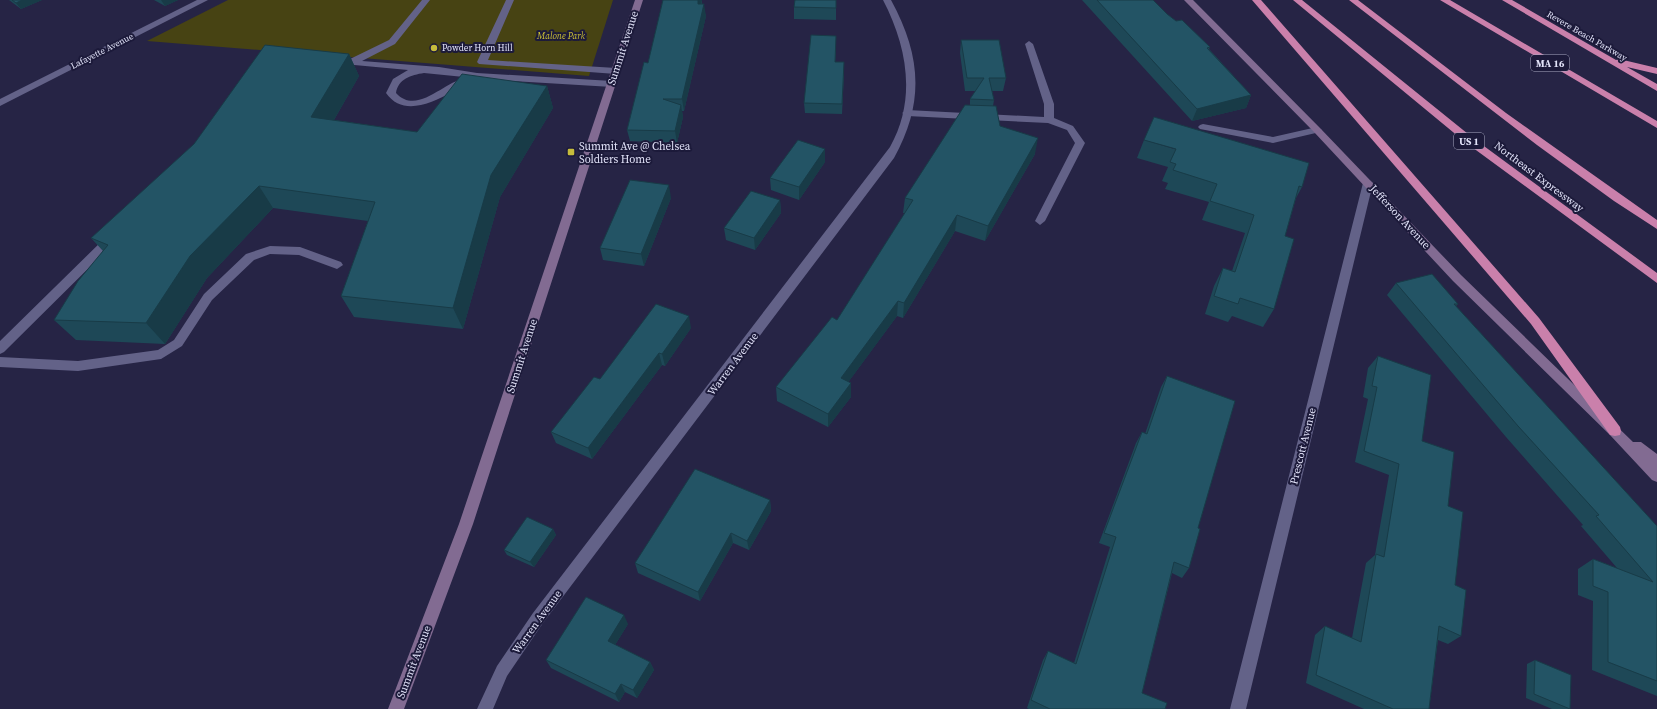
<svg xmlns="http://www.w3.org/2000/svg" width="1657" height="709" font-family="'Source Serif 4',serif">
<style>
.green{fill:#474313}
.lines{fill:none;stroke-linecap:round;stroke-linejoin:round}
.lane{fill:#636288;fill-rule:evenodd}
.street{fill:#636288;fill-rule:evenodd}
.secondary{fill:#826b92;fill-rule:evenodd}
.highway{fill:#ca80ab;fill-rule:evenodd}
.wall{fill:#1e4857}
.shaded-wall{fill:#183b47}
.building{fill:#235465;stroke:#183b47}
.poi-dot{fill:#c6bc3c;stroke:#1c1a3a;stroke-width:1.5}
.labels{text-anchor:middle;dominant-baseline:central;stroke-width:4;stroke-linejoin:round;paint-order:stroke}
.far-park-label{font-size:9px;font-style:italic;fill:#cdc235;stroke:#1c1a3a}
.far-street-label{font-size:9px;fill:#e2e3f9;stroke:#1c1a3a}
.far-poi-label{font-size:9px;fill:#e2e3f9;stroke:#1c1a3a;text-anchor:start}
.shield{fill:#1c1a3a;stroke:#a7a7c0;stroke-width:1}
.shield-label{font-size:10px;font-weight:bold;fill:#e2e3f9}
.street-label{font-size:11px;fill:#e2e3f9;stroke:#1c1a3a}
.poi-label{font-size:11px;fill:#e2e3f9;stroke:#1c1a3a;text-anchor:start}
</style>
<rect width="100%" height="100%" fill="#262445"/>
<path class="green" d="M 228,0 L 613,0 L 589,76 L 147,41 Z"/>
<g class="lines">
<path class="lane" d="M 422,0 L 430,0 L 395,44 L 362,61 L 439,67 L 477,73 L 612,81 L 617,84 L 612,87 L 494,80 L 424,73 C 411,75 398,79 396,93 C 419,118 449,75 467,80 L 469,82 C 464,87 456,90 450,93 C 430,104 402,116 386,93 L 393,79 L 408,70 L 333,63 L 333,59 L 350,59 L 389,40 Z
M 506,0 L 514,0 L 488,60 L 616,68 L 621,71 L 616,74 L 479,64 L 477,62 Z
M 1029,41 L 1033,44 L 1054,104 L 1054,118 L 1073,126 L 1085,143 L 1045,221 L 1040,225 L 1035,221 L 1075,143 L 1067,130 L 1048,123 L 907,116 L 902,113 L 907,110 L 1044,117 L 1044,104 L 1025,44 Z
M 1203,124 L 1273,137 L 1317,127 L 1322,130 L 1320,132 L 1273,143 L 1200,129 L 1198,127 L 1200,125 Z
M 112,234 L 116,235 L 117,238 L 116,241 L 4,352 L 0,354 L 0,341 L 108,235 Z
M 270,246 L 300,247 L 341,262 L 343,265 L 337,269 L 299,255 L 270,254 L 254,260 L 212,300 L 182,346 L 161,359 L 78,371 L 0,367 L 0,357 L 78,361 L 158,350 L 174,340 L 204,294 L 246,254 Z"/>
<path class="street" d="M 197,0 L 208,0 L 0,106 L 0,99 Z
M 883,0 L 891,0 C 921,55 925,102 894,158 L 543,623 L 507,676 L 493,709 L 477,709 L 497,666 L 533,613 L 890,147 C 917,99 907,46 883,0 Z
M 1368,179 L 1373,183 L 1246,709 L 1230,709 L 1363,183 Z"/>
<path class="secondary" d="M 635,0 L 643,0 L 473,524 L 404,709 L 388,709 L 459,524 Z
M 1184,0 L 1193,0 L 1320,128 L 1461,275 L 1633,442 L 1641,442 L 1657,454 L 1657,482 L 1652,480 L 1610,435 L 1453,281 L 1314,132 Z"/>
<path class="highway" d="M 1252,0 L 1261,0 L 1539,318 L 1620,427 L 1621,431 L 1620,435 L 1615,436 L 1610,435 L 1531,324 Z
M 1293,0 L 1302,0 L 1473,138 L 1657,273 L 1657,283 L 1465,142 Z
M 1349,0 L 1358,0 L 1506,113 L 1657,220 L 1657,229 L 1614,201 L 1537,145 Z
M 1440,0 L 1450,0 L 1657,121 L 1657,128 Z
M 1502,0 L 1512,0 L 1616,60 L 1619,59 L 1657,68 L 1657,74 L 1627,67 L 1657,84 L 1657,91 Z"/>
</g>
<path class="wall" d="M 9,0 L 42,0 L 21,9 Z
M 154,0 L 178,0 L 165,6 Z
M 663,0 L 702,0 L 702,4 L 706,16 L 684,111 L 682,111 L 683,117 L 677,143 L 630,141 L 627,130 L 648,63 Z
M 795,0 L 836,0 L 836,20 L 794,19 L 794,7 Z
M 1082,0 L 1153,0 L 1167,14 L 1210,47 L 1209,49 L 1251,95 L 1246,108 L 1192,121 Z
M 961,40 L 1006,78 L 1003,91 L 992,91 L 994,100 L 993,106 L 1000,126 L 1035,154 L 985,241 L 955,231 L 903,318 L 897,316 L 849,381 L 851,397 L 828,427 L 777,401 L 776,387 L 837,320 L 905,213 L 903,213 L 905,198 L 970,105 L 970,99 L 976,91 L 965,91 L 960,53 Z
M 836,46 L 835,62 L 844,73 L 842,114 L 805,113 L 804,103 Z
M 349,54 L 359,76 L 334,120 L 417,132 L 547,86 L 553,108 L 500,197 L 463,329 L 354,317 L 341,296 L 368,221 L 273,208 L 207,278 L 165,344 L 76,340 L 54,320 L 103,251 L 91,238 Z
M 1144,140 L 1302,187 L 1296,198 L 1285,236 L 1274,309 L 1263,327 L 1232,316 L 1228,322 L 1205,314 L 1214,286 L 1223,268 L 1232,271 L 1245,233 L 1202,220 L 1209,202 L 1165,189 L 1168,183 L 1162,181 L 1168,167 L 1137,158 Z
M 825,162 L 799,200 L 771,190 L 770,178 Z
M 671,198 L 644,266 L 603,260 L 600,248 Z
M 780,200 L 781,213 L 755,250 L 726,240 L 724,228 Z
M 1396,283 L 1458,304 L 1456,306 L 1657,526 L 1657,696 L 1592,670 L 1593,601 L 1578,595 L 1578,569 L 1593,559 L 1617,568 L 1581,526 L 1583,525 L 1506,437 L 1387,295 Z
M 691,328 L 665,366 L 662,365 L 592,459 L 556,443 L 551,432 L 600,379 Z
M 1378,356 L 1422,441 L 1448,506 L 1455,585 L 1461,636 L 1448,644 L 1438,640 L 1429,709 L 1364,709 L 1306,683 L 1315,635 L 1325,626 L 1352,638 L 1366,563 L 1375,555 L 1389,475 L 1355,462 L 1368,399 L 1363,397 L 1368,368 Z
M 1167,376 L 1198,528 L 1189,568 L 1182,578 L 1172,573 L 1142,693 L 1165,709 L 1029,709 L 1027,708 L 1043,660 L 1048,651 L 1074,663 L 1110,547 L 1099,543 L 1136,443 L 1142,432 L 1145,434 L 1161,387 Z
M 770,500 L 771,511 L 749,550 L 733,543 L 700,601 L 638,573 L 635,563 Z
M 553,529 L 556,535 L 534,567 L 507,555 L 504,550 Z
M 628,624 L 615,645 L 650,662 L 654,670 L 637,698 L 625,692 L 619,702 L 551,668 L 546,660 Z
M 1535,660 L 1570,709 L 1552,709 L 1526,698 L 1527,664 Z"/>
<path class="shaded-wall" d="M 22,0 L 42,0 L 21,9 L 16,3 Z
M 161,0 L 178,0 L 165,6 Z
M 698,0 L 702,0 L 699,16 L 698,4 Z
M 704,4 L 706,16 L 684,111 L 682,99 Z
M 349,54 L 359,76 L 323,139 L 311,117 Z
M 547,86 L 553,108 L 500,197 L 463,329 L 453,308 L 491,175 Z
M 1251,95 L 1246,108 L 1192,121 L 1197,109 Z
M 681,105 L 683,117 L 677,143 L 675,131 Z
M 1038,138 L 1035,154 L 985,241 L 988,226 Z
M 825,149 L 825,162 L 799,200 L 799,187 Z
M 669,185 L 671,198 L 644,266 L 641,254 Z
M 259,186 L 273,208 L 207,278 L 165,344 L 146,323 L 190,256 Z
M 780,200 L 781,213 L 755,250 L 754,238 Z
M 957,215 L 955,231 L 903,318 L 904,303 Z
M 898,301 L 897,316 L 841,392 L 841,378 Z
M 689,316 L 691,328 L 665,366 L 662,354 Z
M 659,353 L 662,365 L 592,459 L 588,448 Z
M 851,383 L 851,397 L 828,427 L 828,414 Z
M 770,500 L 771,511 L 749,550 L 747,541 Z
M 553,529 L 556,535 L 534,567 L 530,562 Z
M 731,533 L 733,543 L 700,601 L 698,592 Z
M 624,615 L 628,624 L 612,650 L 608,641 Z
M 650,662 L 654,670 L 637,698 L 633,690 Z
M 621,684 L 625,692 L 619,702 L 615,694 Z"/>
<path class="building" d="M 12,0 L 22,0 L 16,3 Z
M 663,0 L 698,0 L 698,4 L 704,4 L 682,99 L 663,99 L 681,105 L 675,131 L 627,130 L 644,62 L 648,63 Z
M 795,0 L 836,0 L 836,8 L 794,7 Z
M 1097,0 L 1153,0 L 1167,14 L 1176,21 L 1182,20 L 1210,47 L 1207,48 L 1251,95 L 1197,109 Z
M 811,35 L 836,36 L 835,62 L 844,62 L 842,104 L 804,103 Z
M 961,40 L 999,40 L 1006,78 L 989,78 L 994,100 L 970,99 L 984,78 L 967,78 Z
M 265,45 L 349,54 L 311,117 L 417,132 L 462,74 L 547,86 L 491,175 L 453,308 L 341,296 L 375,202 L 259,186 L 190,256 L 146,323 L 54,320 L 78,281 L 108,245 L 91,238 L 194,144 Z
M 965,105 L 996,106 L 1000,126 L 1038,138 L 988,226 L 957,215 L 904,303 L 898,301 L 841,378 L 851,383 L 828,414 L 776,387 L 832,317 L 837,320 L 913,200 L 905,198 Z
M 1154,117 L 1309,163 L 1302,187 L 1299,186 L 1285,236 L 1294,239 L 1274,309 L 1240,298 L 1238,304 L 1214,296 L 1223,268 L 1235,272 L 1254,215 L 1210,201 L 1217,184 L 1173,170 L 1176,164 L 1170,162 L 1176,149 L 1144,140 Z
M 798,140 L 825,149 L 799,187 L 770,178 Z
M 630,180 L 669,185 L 641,254 L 600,248 Z
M 751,191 L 780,200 L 754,238 L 724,228 Z
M 1432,274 L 1458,304 L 1454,304 L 1657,526 L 1657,681 L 1608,662 L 1608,592 L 1593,586 L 1593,559 L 1653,582 L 1596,516 L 1599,515 L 1518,426 L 1396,283 Z
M 656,304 L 689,316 L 662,354 L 659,353 L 588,448 L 551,432 L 594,377 L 600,379 Z
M 1378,356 L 1431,375 L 1422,441 L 1454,452 L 1448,506 L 1463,512 L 1455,585 L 1466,590 L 1461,636 L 1439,626 L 1429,709 L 1393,709 L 1316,675 L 1325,626 L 1361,642 L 1376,554 L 1384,557 L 1399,464 L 1364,451 L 1377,387 L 1372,386 Z
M 1167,376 L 1235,401 L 1198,528 L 1200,529 L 1189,568 L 1174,562 L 1142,693 L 1167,703 L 1165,709 L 1050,709 L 1031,700 L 1048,651 L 1076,664 L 1116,537 L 1104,533 L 1142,432 L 1147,434 Z
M 695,469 L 770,500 L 747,541 L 731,533 L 698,592 L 635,563 Z
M 527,517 L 553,529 L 530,562 L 504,550 Z
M 586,597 L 624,615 L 608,641 L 650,662 L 633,690 L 621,684 L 615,694 L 546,660 Z
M 1535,660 L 1571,675 L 1570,709 L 1534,694 Z"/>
<g class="poi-dot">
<circle cx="434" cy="48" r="4"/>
<rect x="567" y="148" width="8" height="8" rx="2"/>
</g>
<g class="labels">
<g class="far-park-label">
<text x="561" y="36">Malone Park</text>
</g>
<g class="far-street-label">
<text transform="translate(1587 36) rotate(30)">Revere Beach Parkway</text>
<text transform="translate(102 51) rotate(-27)">Lafayette Avenue</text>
</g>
<g class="far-poi-label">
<text x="442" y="48">Powder Horn Hill</text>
</g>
<g class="shield">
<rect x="1531" y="55" width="38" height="16" rx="3"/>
<rect x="1454" y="133" width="30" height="16" rx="3"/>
</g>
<g class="shield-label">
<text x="1550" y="63">MA 16</text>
<text x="1469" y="141">US 1</text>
</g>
<g class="street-label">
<text transform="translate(623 48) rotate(-72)">Summit Avenue</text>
<text transform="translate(1539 177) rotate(37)">Northeast Expressway</text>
<text transform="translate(1400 217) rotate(47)">Jefferson Avenue</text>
<text transform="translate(522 356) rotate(-72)">Summit Avenue</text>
<text transform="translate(733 364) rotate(-53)">Warren Avenue</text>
<text transform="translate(1303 446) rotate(-76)">Prescott Avenue</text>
<text transform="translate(537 622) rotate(-54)">Warren Avenue</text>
<text transform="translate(414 662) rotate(-69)">Summit Avenue</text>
</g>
<g class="poi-label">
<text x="579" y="146">Summit Ave @ Chelsea<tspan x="579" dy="13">Soldiers Home</tspan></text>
</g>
</g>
</svg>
